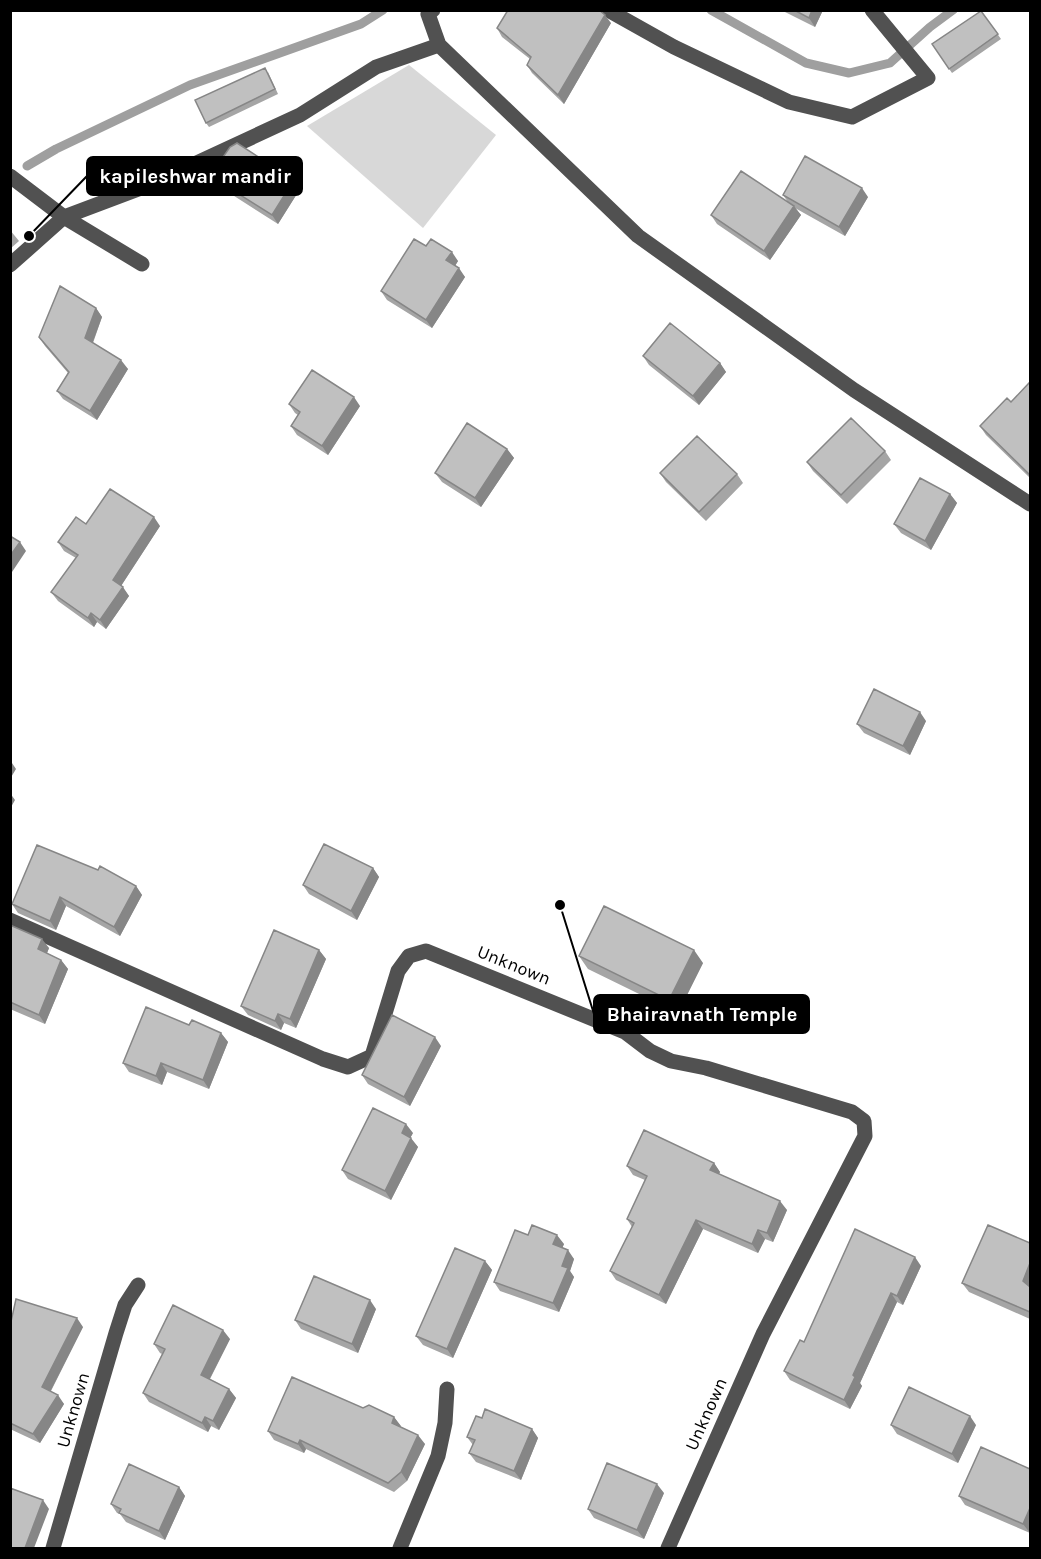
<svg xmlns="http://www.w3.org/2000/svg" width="1041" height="1559" font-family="Karla,sans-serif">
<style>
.park{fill:#d8d8d8}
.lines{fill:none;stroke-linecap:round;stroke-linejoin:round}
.stream{stroke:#9f9f9f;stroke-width:9}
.minor{stroke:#515151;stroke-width:15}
.wall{fill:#a5a5a5}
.shaded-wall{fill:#868686}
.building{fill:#c0c0c0;stroke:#868686;stroke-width:1.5}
.labels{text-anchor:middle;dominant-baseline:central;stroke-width:5;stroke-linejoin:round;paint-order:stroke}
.street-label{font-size:18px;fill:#000;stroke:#fff}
.leader{fill:none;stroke:#000;stroke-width:2}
.callout-dot{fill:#000;stroke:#fff;stroke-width:2}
.callout{fill:#000;stroke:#000;stroke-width:2}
.callout-label{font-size:20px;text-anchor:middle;font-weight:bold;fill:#fff}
</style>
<rect width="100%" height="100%" fill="#fff"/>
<path class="park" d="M 409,65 L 496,135 L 423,228 L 307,126 Z"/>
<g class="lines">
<path class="stream" d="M 711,10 L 806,63 L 849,73 L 890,63 L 930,27 L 953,10
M 27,166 L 56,149 L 190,85 L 361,24 L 383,10"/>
<path class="minor" d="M 433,10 L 428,14 L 439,45
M 608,10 L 674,47 L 789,102 L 852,117 L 928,78 L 872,10
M 10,176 L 64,217 L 142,264
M 10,265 L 64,217 L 149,185 L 300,115 L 376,67 L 439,45 L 638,236 L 854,390 L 1030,504
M 10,920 L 323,1059 L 348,1067 L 372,1056 L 398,971 L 409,956 L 426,951 L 625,1032 L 650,1051 L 671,1061 L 706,1068 L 852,1112 L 864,1121 L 865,1136 L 763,1334 L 668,1548
M 53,1548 L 116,1333 L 125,1305 L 138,1285
M 400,1548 L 438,1456 L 445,1423 L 447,1389"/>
</g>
<path class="wall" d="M 781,10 L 823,10 L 815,27 Z
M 981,11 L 1001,39 L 952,73 L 932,44 Z
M 611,23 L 564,104 L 532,73 L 527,65 L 530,59 L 502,37 L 497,28 Z
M 268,72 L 278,94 L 209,127 L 206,123 Z
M 210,176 L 294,180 L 300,189 L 278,224 L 217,185 Z
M 783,195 L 868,197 L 845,236 L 795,208 L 801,215 L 770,260 L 717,224 L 711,215 L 788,202 Z
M 10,230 L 19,241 L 10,249 Z
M 426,246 L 458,261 L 455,266 L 465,277 L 432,328 L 387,300 L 381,291 Z
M 96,308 L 102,317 L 93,343 L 128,369 L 97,420 L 63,399 L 57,391 L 68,373 L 45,346 L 39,337 Z
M 643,356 L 720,363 L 726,372 L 699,405 L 649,365 Z
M 1030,382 L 1030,478 L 986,435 L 980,426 L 1011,402 Z
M 289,404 L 360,406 L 328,455 L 297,435 L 291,426 L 298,415 L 295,413 Z
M 507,449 L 514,458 L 481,507 L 442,482 L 435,473 Z
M 885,451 L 891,460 L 847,504 L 813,471 L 807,462 Z
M 660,473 L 737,474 L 743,483 L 706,521 L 666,482 Z
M 950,494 L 957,503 L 931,550 L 901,533 L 894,524 Z
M 86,524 L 160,526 L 121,586 L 129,596 L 106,629 L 97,622 L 94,627 L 58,601 L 51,592 L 76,558 L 64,551 L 58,542 Z
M 926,721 L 910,755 L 864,733 L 857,724 Z
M 373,868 L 379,877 L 357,920 L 309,894 L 303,885 Z
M 136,886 L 142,895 L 120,936 L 66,906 L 56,930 L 18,913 L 12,904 Z
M 10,925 L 49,948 L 47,953 L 61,960 L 68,969 L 45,1024 L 10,1009 Z
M 319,950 L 326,959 L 296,1028 L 284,1023 L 281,1030 L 248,1015 L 241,1006 Z
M 579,956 L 703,963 L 678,1013 L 588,969 Z
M 189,1025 L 221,1033 L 228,1042 L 209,1089 L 167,1072 L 162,1085 L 129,1072 L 123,1063 Z
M 441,1046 L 410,1106 L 368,1084 L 362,1075 Z
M 413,1133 L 410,1138 L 418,1147 L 391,1200 L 348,1179 L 342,1170 Z
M 714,1163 L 720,1172 L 719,1174 L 787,1210 L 773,1242 L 765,1239 L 758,1253 L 703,1229 L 666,1304 L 616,1280 L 610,1271 L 632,1227 L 627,1219 L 645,1180 L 633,1175 L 627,1166 Z
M 528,1235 L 564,1244 L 562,1248 L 574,1259 L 570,1271 L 574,1277 L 559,1312 L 500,1291 L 494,1282 Z
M 1030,1243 L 1030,1319 L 969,1292 L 962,1283 Z
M 485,1261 L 492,1270 L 453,1358 L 423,1345 L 416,1336 Z
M 921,1266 L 903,1305 L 897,1302 L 860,1383 L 862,1386 L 850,1409 L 790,1380 L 784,1371 L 804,1342 Z
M 376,1309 L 358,1353 L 301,1329 L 295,1320 Z
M 10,1326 L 83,1327 L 51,1391 L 64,1404 L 40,1443 L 10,1429 Z
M 230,1339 L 210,1379 L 229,1389 L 236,1398 L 219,1430 L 211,1426 L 208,1432 L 149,1402 L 143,1393 L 162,1354 L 160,1353 L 154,1344 Z
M 363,1408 L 394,1417 L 401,1427 L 425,1444 L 407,1481 L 394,1492 L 306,1449 L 304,1453 L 274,1440 L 268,1431 Z
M 482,1418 L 532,1429 L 538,1438 L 521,1480 L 476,1462 L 469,1453 L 473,1445 L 467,1437 Z
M 891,1425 L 976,1425 L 958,1463 L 897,1434 Z
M 1030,1469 L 1030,1533 L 965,1505 L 959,1496 Z
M 179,1487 L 185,1496 L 165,1540 L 126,1522 L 120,1514 L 117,1513 L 111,1504 Z
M 664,1493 L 644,1539 L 594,1518 L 588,1509 Z"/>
<path class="shaded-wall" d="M 812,10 L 823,10 L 815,27 L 809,18 Z
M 605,15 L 611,23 L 564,104 L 558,95 Z
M 294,180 L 300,189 L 278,224 L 272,215 Z
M 862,188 L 868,197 L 845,236 L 839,227 Z
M 794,206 L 801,215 L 770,260 L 764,251 Z
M 452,252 L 458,261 L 453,269 L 446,260 Z
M 459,268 L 465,277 L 432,328 L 426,320 Z
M 96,308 L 102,317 L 91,347 L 85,338 Z
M 121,360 L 128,369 L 97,420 L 90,411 Z
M 720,363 L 726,372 L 699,405 L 693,396 Z
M 354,397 L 360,406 L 328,455 L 322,446 Z
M 507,449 L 514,458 L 481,507 L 475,498 Z
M 950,494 L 957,503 L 931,550 L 925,541 Z
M 154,517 L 160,526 L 119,589 L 113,580 Z
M 20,542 L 26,551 L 10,575 L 10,556 Z
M 123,587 L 129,596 L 106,629 L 100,620 Z
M 91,613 L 97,622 L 94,627 L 88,618 Z
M 920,712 L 926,721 L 910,755 L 903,746 Z
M 10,760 L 16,769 L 10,779 Z
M 10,793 L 15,800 L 10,809 Z
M 373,868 L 379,877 L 357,920 L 351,911 Z
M 136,886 L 142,895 L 120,936 L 114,927 Z
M 60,897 L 66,906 L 56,930 L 50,921 Z
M 42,939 L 49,948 L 45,958 L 38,949 Z
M 319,950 L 326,959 L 296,1028 L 290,1019 Z
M 694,950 L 703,963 L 678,1013 L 669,1000 Z
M 61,960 L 68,969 L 45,1024 L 39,1015 Z
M 278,1014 L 284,1023 L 281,1030 L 275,1021 Z
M 221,1033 L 228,1042 L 209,1089 L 203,1080 Z
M 435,1037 L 441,1046 L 410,1106 L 404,1097 Z
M 161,1063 L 167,1072 L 162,1085 L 156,1076 Z
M 406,1124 L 413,1133 L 408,1142 L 402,1133 Z
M 411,1138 L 418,1147 L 391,1200 L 385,1191 Z
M 714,1163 L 720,1172 L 716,1179 L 710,1170 Z
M 780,1201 L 787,1210 L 773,1242 L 767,1233 Z
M 696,1220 L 703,1229 L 666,1304 L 659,1295 Z
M 758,1230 L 765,1239 L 758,1253 L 752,1244 Z
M 557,1235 L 564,1244 L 560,1253 L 553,1244 Z
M 568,1250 L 574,1259 L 570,1271 L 574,1277 L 559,1312 L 553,1303 L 562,1266 Z
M 915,1257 L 921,1266 L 903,1305 L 897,1296 Z
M 485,1261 L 492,1270 L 453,1358 L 447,1349 Z
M 1030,1263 L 1030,1287 L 1023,1281 Z
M 891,1293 L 897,1302 L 860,1383 L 862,1386 L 850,1409 L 844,1400 L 853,1375 Z
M 370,1300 L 376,1309 L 358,1353 L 352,1344 Z
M 77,1318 L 83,1327 L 48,1396 L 42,1387 Z
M 223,1330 L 230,1339 L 207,1384 L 201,1375 Z
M 229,1389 L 236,1398 L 219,1430 L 213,1421 Z
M 58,1395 L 64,1404 L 40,1443 L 33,1434 Z
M 970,1416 L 976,1425 L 958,1463 L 952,1454 Z
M 205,1417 L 211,1426 L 208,1432 L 202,1423 Z
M 394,1417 L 401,1426 L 398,1432 L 392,1423 Z
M 532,1429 L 538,1438 L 521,1480 L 514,1471 Z
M 418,1435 L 425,1444 L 407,1481 L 401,1472 Z
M 300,1440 L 306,1449 L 304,1453 L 298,1444 Z
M 657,1484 L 664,1493 L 644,1539 L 637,1530 Z
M 179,1487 L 185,1496 L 165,1540 L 159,1531 Z
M 43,1500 L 49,1509 L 34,1548 L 25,1548 Z
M 1030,1508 L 1030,1533 L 1023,1524 Z"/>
<path class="building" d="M 508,10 L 599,10 L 605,15 L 558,95 L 527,65 L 531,57 L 497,28 Z
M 794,10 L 812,10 L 809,18 Z
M 981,11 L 998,34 L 949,69 L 932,44 Z
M 265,68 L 275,89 L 206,123 L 195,100 Z
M 237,143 L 294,180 L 272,215 L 210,176 L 230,147 Z
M 805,156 L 862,188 L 839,227 L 783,195 Z
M 741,171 L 794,206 L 764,251 L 711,215 Z
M 414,239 L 426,246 L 431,239 L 452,252 L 446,260 L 459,268 L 426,320 L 381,291 Z
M 60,286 L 96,308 L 85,338 L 121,360 L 90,411 L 57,391 L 69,372 L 39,337 Z
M 670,323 L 720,363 L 693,396 L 643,356 Z
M 312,370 L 354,397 L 322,446 L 291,426 L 300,412 L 289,404 Z
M 1030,382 L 1030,475 L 980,426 L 1007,398 L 1011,402 Z
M 851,418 L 885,451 L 841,495 L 807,462 Z
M 467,423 L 507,449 L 475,498 L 435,473 Z
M 697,436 L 737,474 L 699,512 L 660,473 Z
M 920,478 L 950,494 L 925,541 L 894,524 Z
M 110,489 L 154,517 L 113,580 L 123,587 L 100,620 L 91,613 L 88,618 L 51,592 L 78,555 L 58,542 L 76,517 L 86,524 Z
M 10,536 L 20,542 L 10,556 Z
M 874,689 L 920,712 L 903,746 L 857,724 Z
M 324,844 L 373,868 L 351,911 L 303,885 Z
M 37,845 L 98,870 L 100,866 L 136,886 L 114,927 L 60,897 L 50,921 L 12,904 Z
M 604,906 L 694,950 L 669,1000 L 579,956 Z
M 10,925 L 42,939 L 38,949 L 61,960 L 39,1015 L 10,1002 Z
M 274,930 L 319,950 L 290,1019 L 278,1014 L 275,1021 L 241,1006 Z
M 146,1007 L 189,1025 L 192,1020 L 221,1033 L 203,1080 L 161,1063 L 156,1076 L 123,1063 Z
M 392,1015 L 435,1037 L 404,1097 L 362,1075 Z
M 373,1108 L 406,1124 L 402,1133 L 411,1138 L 385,1191 L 342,1170 Z
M 644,1130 L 714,1163 L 710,1170 L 780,1201 L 767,1233 L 758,1230 L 752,1244 L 696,1220 L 659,1295 L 610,1271 L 634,1223 L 627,1219 L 647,1176 L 627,1166 Z
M 532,1225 L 557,1235 L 553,1244 L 568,1250 L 562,1266 L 568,1268 L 553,1303 L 494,1282 L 515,1230 L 528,1235 Z
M 988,1225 L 1030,1243 L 1030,1263 L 1023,1281 L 1030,1287 L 1030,1312 L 962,1283 Z
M 855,1229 L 915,1257 L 897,1296 L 891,1293 L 853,1375 L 855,1377 L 844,1400 L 784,1371 L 800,1340 L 804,1342 Z
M 455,1248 L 485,1261 L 447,1349 L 416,1336 Z
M 314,1276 L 370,1300 L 352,1344 L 295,1320 Z
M 16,1299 L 77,1318 L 42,1387 L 58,1395 L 33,1434 L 10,1423 L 10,1326 Z
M 173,1305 L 223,1330 L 201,1375 L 229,1389 L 213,1421 L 205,1417 L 202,1423 L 143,1393 L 165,1349 L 154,1344 Z
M 292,1377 L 363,1408 L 369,1405 L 394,1417 L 392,1423 L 418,1435 L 401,1472 L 388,1483 L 300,1440 L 298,1444 L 268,1431 Z
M 909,1387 L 970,1416 L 952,1454 L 891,1425 Z
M 485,1409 L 532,1429 L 514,1471 L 469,1453 L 475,1440 L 467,1437 L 476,1416 L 482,1418 Z
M 981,1447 L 1030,1469 L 1030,1508 L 1023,1524 L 959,1496 Z
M 607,1463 L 657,1484 L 637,1530 L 588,1509 Z
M 129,1464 L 179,1487 L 159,1531 L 119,1513 L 121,1509 L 111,1504 Z
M 10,1488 L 43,1500 L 25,1548 L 10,1548 Z"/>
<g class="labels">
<g class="street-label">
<text transform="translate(514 965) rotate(22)">Unknown</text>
<text transform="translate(73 1410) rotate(-74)">Unknown</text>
<text transform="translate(706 1414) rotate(-66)">Unknown</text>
</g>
</g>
<path class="leader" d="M29 236L87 176M560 905L594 1014"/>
<g class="callout-dot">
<circle cx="29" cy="236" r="6"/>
<circle cx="560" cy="905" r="6"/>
</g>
<g class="callout">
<rect x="87" y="157" width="215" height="38" rx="6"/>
<rect x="594" y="995" width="215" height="38" rx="6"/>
</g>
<g class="callout-label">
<text x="195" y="183">kapileshwar mandir</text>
<text x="702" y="1021">Bhairavnath Temple</text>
</g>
<rect width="1041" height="1559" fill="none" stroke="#000000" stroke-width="24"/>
</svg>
